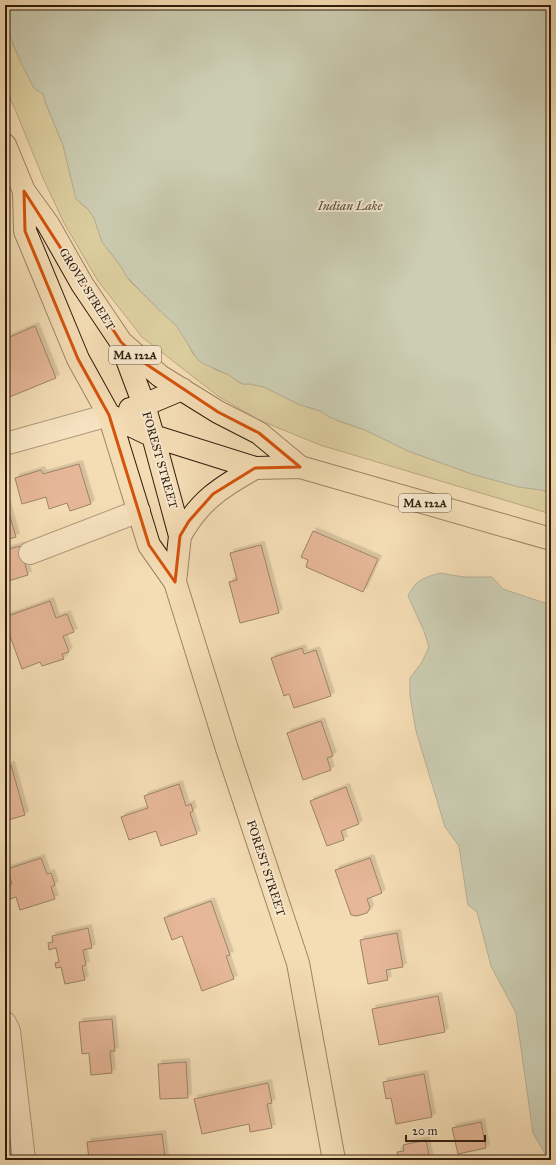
<svg xmlns="http://www.w3.org/2000/svg" width="556" height="1165" font-family="'IM FELL Great Primer',serif">
<style>
.green{fill:#c0bf8a;stroke:#776e4a}
.water{fill:#9cbbb2;stroke:#707b6f}
.building{fill:#d58b76;stroke:#2e1c0b;filter:url(#shadow)}
.lines{fill:none;stroke-linecap:round;stroke-linejoin:round}
.minor-casing{stroke:#604c35;stroke-width:24}
.major-casing{stroke:#2e1c0b;stroke-width:24}
.minor{stroke:#f8e8ce;stroke-width:22}
.major{stroke:#f4dcb4;stroke-width:22}
.marked{fill:none;stroke:#d5530c;stroke-width:3;stroke-linejoin:round}
.labels{text-anchor:middle;dominant-baseline:central;stroke-width:4;stroke-linejoin:round;paint-order:stroke}
.shield{fill:#f8e8ce;stroke:#6b5946;stroke-width:1}
.shield-label{font-size:11px;font-weight:bold;fill:#2e1c0b}
.street-label{font-size:12px;fill:#2e1c0b;stroke:#f8e8ce}
.water-label{font-size:13px;font-style:italic;fill:#4f4c3d;stroke:#f8e8ce}
</style>
<defs>
<filter id="shadow"><feDropShadow dx="3.5" dy="-3.5" stdDeviation="0" flood-color="#0004"/></filter>
</defs>
<rect width="100%" height="100%" fill="#f4dcb4"/>
<filter id="stains"><feTurbulence type="fractalNoise" baseFrequency=".005" numOctaves="4"/><feColorMatrix values="0 0 0 0 .2 0 0 0 0 .09 0 0 0 0 .02 0 0 0 .5 -.17"/></filter>
<radialGradient id="worn" r=".72"><stop offset=".6" stop-color="#630" stop-opacity="0"/><stop offset="1" stop-color="#630" stop-opacity=".3"/></radialGradient>
<path class="green" d="M 5,7 L 13,45 L 34,88 L 43,94 L 46,104 L 63,145 L 74,190 L 80,203 L 88,209 L 94,218 L 102,242 L 120,265 L 129,280 L 161,312 L 176,325 L 186,340 L 193,354 L 214,369 L 229,375 L 237,381 L 242,384 L 250,384 L 264,387 L 298,404 L 320,411 L 338,421 L 365,430 L 408,451 L 472,474 L 519,487 L 541,490 L 551,493 L 551,514 L 320,445 L 259,420 L 218,396 L 142,337 L 98,281 L 64,223 L 43,178 L 12,102 L 5,86 Z"/>
<path class="water" d="M 5,5 L 551,5 L 551,493 L 541,490 L 519,487 L 472,474 L 408,451 L 365,430 L 329,417 L 320,411 L 298,404 L 264,387 L 250,384 L 243,384 L 237,381 L 229,375 L 204,364 L 198,360 L 176,325 L 161,312 L 127,277 L 120,265 L 102,242 L 94,218 L 88,209 L 76,199 L 63,145 L 46,104 L 43,94 L 34,88 L 21,63 L 10,36 Z
M 440,573 L 464,577 L 492,577 L 503,589 L 551,605 L 551,1160 L 549,1160 L 533,1133 L 516,1013 L 491,966 L 477,912 L 468,905 L 459,846 L 445,827 L 416,731 L 410,696 L 410,678 L 422,662 L 429,647 L 424,631 L 408,596 C 416,580 423,578 440,573 Z"/>
<path class="building" d="M 35,326 L 56,378 L 7,398 L 5,394 L 5,339 Z
M 79,464 L 91,504 L 70,511 L 67,503 L 49,509 L 46,497 L 22,504 L 15,478 L 41,470 L 43,474 Z
M 5,499 L 16,537 L 5,540 Z
M 313,531 L 378,559 L 363,592 L 306,567 L 308,560 L 301,557 Z
M 261,545 L 279,613 L 240,623 L 229,582 L 237,580 L 230,553 Z
M 20,546 L 28,575 L 5,582 L 5,550 Z
M 50,601 L 56,618 L 67,614 L 74,632 L 63,636 L 69,652 L 62,654 L 64,659 L 42,666 L 40,662 L 22,669 L 5,622 L 5,617 Z
M 302,648 L 304,654 L 316,650 L 331,696 L 294,708 L 289,694 L 284,696 L 271,658 Z
M 321,721 L 333,756 L 327,758 L 331,770 L 303,780 L 287,733 Z
M 11,765 L 25,815 L 5,821 L 5,767 Z
M 179,784 L 186,806 L 191,804 L 193,811 L 190,813 L 197,834 L 161,846 L 156,831 L 129,840 L 121,817 L 148,808 L 144,796 Z
M 346,787 L 359,824 L 341,831 L 344,840 L 327,846 L 310,801 Z
M 41,858 L 47,874 L 51,873 L 55,885 L 51,887 L 55,899 L 20,910 L 16,897 L 10,899 L 6,886 L 12,884 L 7,869 Z
M 370,858 L 382,893 L 367,899 L 370,908 L 367,913 L 357,916 L 351,915 L 335,870 Z
M 211,901 L 230,955 L 226,956 L 234,979 L 202,991 L 182,936 L 172,940 L 164,918 Z
M 88,928 L 92,948 L 83,950 L 86,965 L 82,966 L 85,980 L 65,984 L 61,967 L 56,968 L 55,963 L 59,962 L 56,948 L 49,950 L 48,943 L 53,942 L 52,936 Z
M 397,933 L 403,967 L 386,970 L 388,980 L 368,984 L 360,940 Z
M 438,996 L 445,1032 L 379,1045 L 372,1009 Z
M 112,1019 L 115,1051 L 110,1051 L 112,1073 L 91,1075 L 89,1053 L 82,1054 L 79,1022 Z
M 186,1062 L 188,1098 L 160,1099 L 158,1064 Z
M 424,1074 L 432,1117 L 396,1124 L 391,1098 L 386,1099 L 383,1082 Z
M 268,1083 L 272,1103 L 267,1104 L 272,1128 L 250,1132 L 249,1124 L 202,1134 L 194,1099 Z
M 481,1122 L 486,1148 L 458,1154 L 452,1128 Z
M 162,1134 L 165,1158 L 144,1160 L 89,1160 L 87,1142 Z
M 426,1140 L 430,1160 L 399,1160 L 397,1152 L 404,1151 L 403,1145 Z"/>
<g class="lines">
<defs>
<path id="minor" d="M 5,444 L 109,415
M 30,553 L 139,511
M 5,1023 L 9,1031 L 24,1160"/>
<path id="major" d="M 5,145 L 24,191 L 48,224 L 82,284 L 121,342 L 160,376 L 218,412 L 259,433 L 300,467
M 24,191 L 25,231 L 78,359 L 109,415 L 149,545 L 175,582 L 227,749 L 298,963 L 334,1160
M 122,346 L 144,405 L 153,436 L 180,536 L 175,582
M 130,409 L 144,405 L 182,389
M 109,415 L 153,436 L 255,468 L 300,467 L 551,539
M 180,536 C 199,501 221,487 255,468"/>
</defs>
<use href="#minor" class="minor-casing"/>
<use href="#major" class="major-casing"/>
<use href="#minor" class="minor"/>
<use href="#major" class="major"/>
</g>
<path d="M0 0H556V1165H0ZM 24,191 L 121,342 L 140,360 L 218,412 L 259,433 L 300,467 L 255,468 L 213,494 L 189,521 L 180,536 L 175,582 L 149,545 L 109,415 L 78,359 L 25,231 Z" fill="#f4dcb4" fill-opacity=".55" fill-rule="evenodd"/>
<path class="marked" d="M 24,191 L 121,342 L 140,360 L 218,412 L 259,433 L 300,467 L 255,468 L 213,494 L 189,521 L 180,536 L 175,582 L 149,545 L 109,415 L 78,359 L 25,231 Z"/>
<g class="labels">
<g class="shield">
<rect x="109" y="346" width="52" height="18" rx="3"/>
<rect x="399" y="494" width="52" height="18" rx="3"/>
</g>
<g class="shield-label">
<text x="135" y="355">MA 122A</text>
<text x="425" y="503">MA 122A</text>
</g>
<g class="street-label">
<text transform="translate(87 289) rotate(58)">GROVE STREET</text>
<text transform="translate(160 460) rotate(74)">FOREST STREET</text>
<text transform="translate(266 868) rotate(72)">FOREST STREET</text>
</g>
<g class="water-label">
<text x="350" y="206">Indian Lake</text>
</g>
</g>
<rect width="556" height="1165" fill="none" stroke="#f4dcb4" stroke-width="20"/>
<rect x="6" y="6" width="544" height="1153" fill="none" stroke="#2e1c0b" stroke-width="2"/>
<rect x="10" y="10" width="536" height="1145" fill="none" stroke="#2e1c0b"/>
<path d="M406 1135v6h79v-6" fill="none" stroke="#2e1c0b" stroke-width="2"/>
<text x="412" y="1135" font-size="12" fill="#2e1c0b" stroke="#f8e8ce" stroke-width="3" paint-order="stroke">20 m</text>
<rect width="100%" height="100%" filter="url(#stains)"/>
<rect width="100%" height="100%" fill="url(#worn)"/>
</svg>
